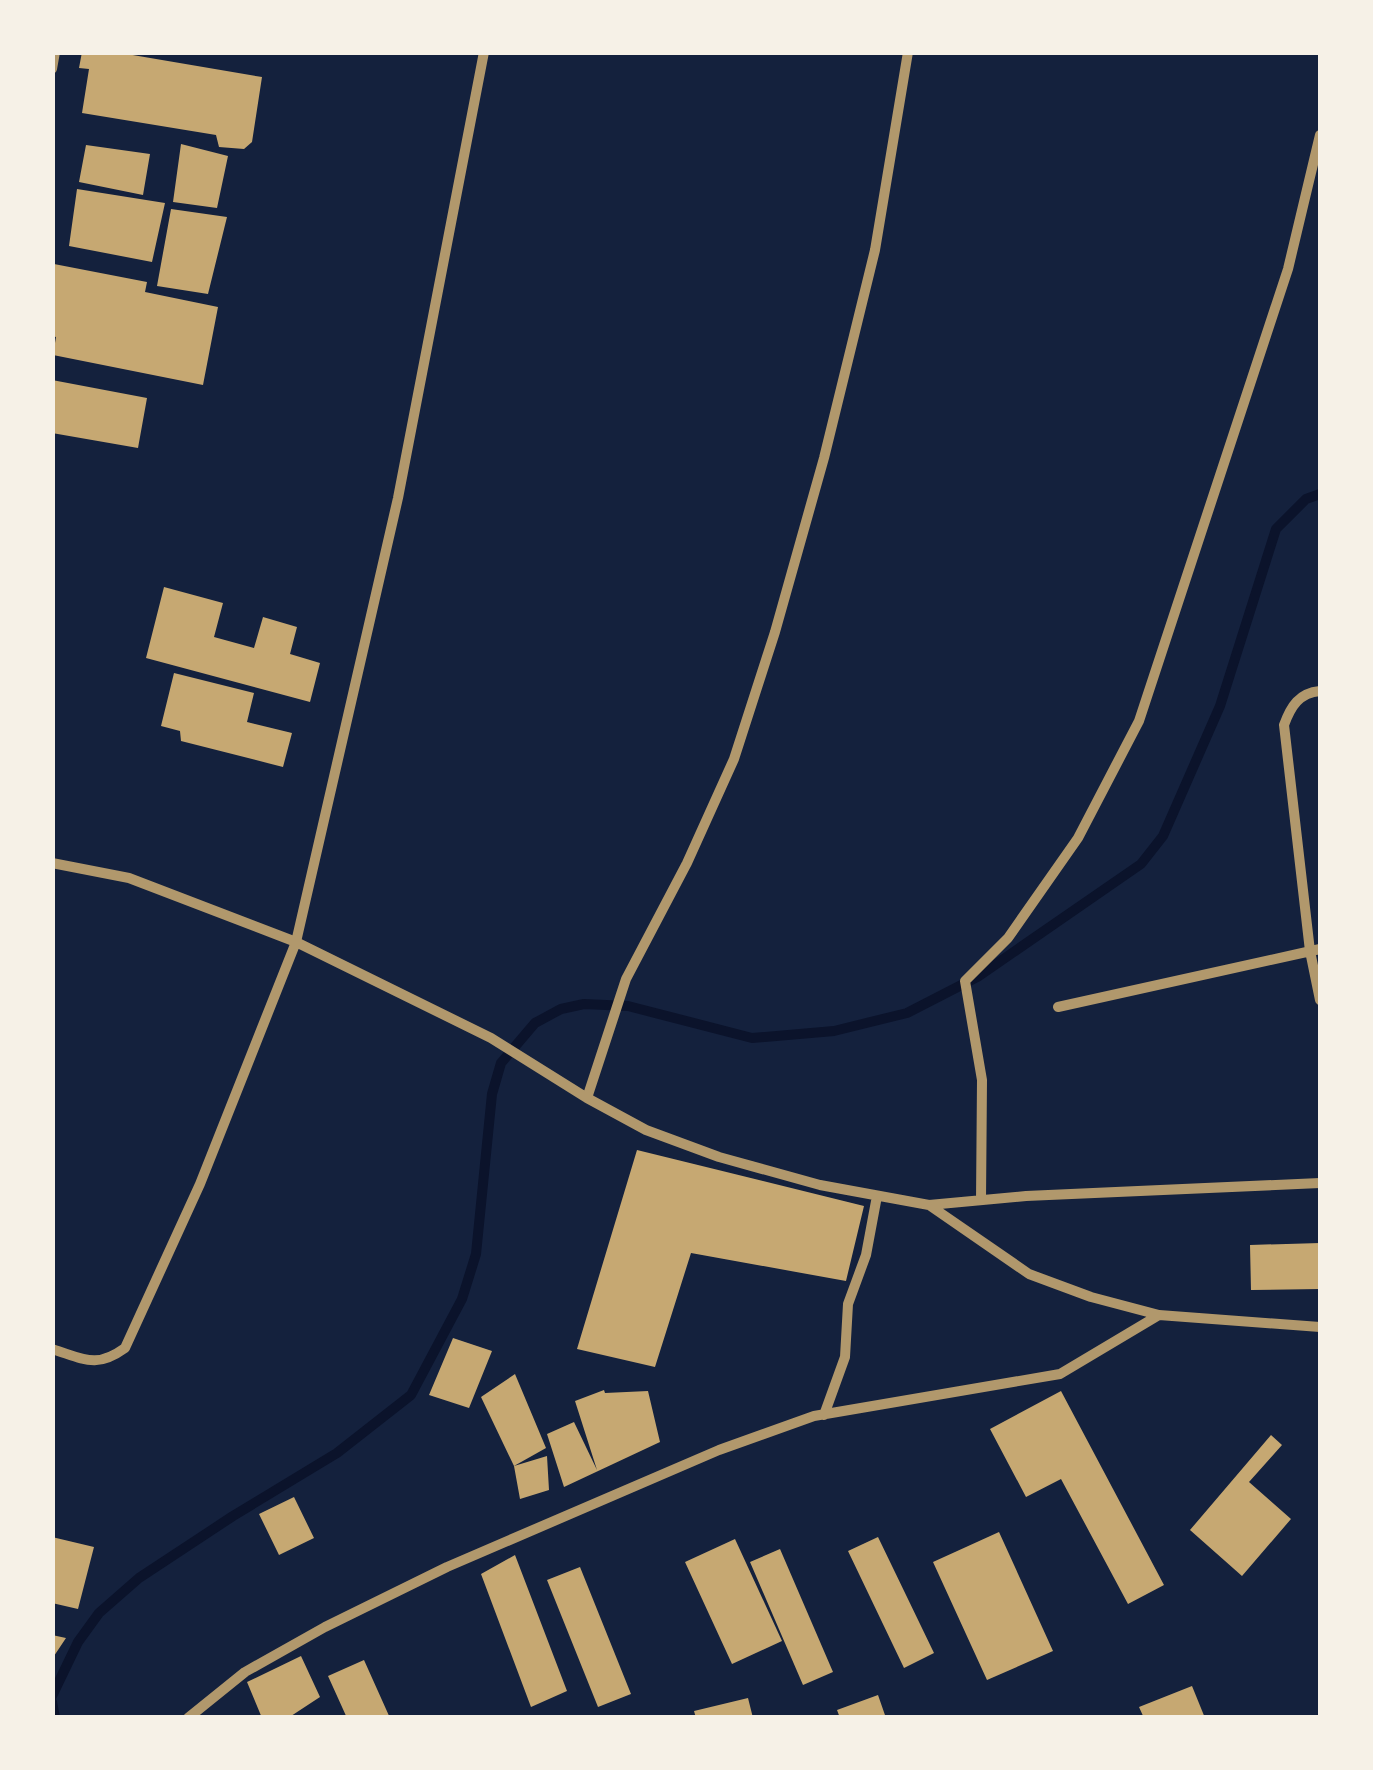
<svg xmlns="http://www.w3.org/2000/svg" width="1373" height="1770" font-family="'Source Sans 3',sans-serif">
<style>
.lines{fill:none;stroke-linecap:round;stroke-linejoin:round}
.stream{stroke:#0b132b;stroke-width:10}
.building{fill:#c6a872}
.minor{stroke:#b1986c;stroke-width:10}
</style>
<rect width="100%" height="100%" fill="#14213d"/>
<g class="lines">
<path class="stream" d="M 52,1696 L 78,1642 L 99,1613 L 139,1578 L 233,1516 L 337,1453 L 411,1395 L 462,1299 L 476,1254 L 492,1094 L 501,1063 L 535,1023 L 561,1009 L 584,1004 L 628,1006 L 752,1038 L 834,1031 L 907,1013 L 979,976 L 1141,864 L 1163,836 L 1220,706 L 1276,529 L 1306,499 L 1320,494
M 52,1702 L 55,1718"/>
</g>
<path class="building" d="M 82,52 L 115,52 L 262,77 L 252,142 L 244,149 L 219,147 L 216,135 L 82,113 L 89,69 L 79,68 Z
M 181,144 L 228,156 L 217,208 L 173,202 Z
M 86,145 L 150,154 L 143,195 L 79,182 Z
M 77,189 L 165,203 L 152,262 L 69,246 Z
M 171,209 L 227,217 L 208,294 L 157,286 Z
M 54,264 L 147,282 L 145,292 L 218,307 L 203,385 L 53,355 L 56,337 L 52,336 Z
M 52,380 L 147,398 L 138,448 L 52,433 Z
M 164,587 L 223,603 L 214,637 L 254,648 L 263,617 L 297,627 L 290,654 L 320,663 L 310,702 L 146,658 Z
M 174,673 L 254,693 L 247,722 L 292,733 L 283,767 L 181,741 L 180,731 L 161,726 Z
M 637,1150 L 864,1206 L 846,1281 L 691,1253 L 655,1367 L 577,1349 Z
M 1320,1243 L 1320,1289 L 1251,1290 L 1250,1245 Z
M 453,1338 L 492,1351 L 469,1408 L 429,1395 Z
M 515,1374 L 546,1448 L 514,1466 L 481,1397 Z
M 604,1390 L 605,1393 L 648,1391 L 660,1442 L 564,1487 L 547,1434 L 574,1422 L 597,1470 L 575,1401 Z
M 1061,1391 L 1164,1585 L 1128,1604 L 1061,1479 L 1026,1497 L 990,1429 Z
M 1271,1435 L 1282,1445 L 1249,1482 L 1291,1519 L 1242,1576 L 1190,1530 Z
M 547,1456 L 549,1490 L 520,1499 L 514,1466 Z
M 294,1497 L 314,1538 L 279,1555 L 259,1514 Z
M 999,1532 L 1053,1651 L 987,1680 L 933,1562 Z
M 52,1537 L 94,1547 L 78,1609 L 52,1603 Z
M 878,1537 L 934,1653 L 904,1668 L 848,1551 Z
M 735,1539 L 782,1641 L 732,1664 L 685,1562 Z
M 780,1549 L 833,1672 L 803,1685 L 750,1562 Z
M 515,1555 L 567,1691 L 531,1707 L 481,1574 Z
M 580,1567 L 631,1694 L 598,1707 L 547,1580 Z
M 52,1635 L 66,1638 L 52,1659 Z
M 301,1656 L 320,1697 L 288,1718 L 262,1718 L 247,1682 Z
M 364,1660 L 390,1718 L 347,1718 L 328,1676 Z
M 1192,1686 L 1205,1718 L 1144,1718 L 1139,1707 Z
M 878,1695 L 886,1718 L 840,1718 L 837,1710 Z
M 748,1698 L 753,1718 L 696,1718 L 694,1711 Z"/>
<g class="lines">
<path class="minor" d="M 52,69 L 55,52
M 1320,691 C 1299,693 1291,706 1284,725 L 1310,951 L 1320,1000
M 52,863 L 129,878 L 296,942 L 491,1038 L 587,1098 L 646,1130 L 719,1157 L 820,1185 L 929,1205 L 1026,1196 L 1320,1183
M 1058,1007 L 1320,949
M 587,1098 L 626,979 L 687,863 L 734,759 L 775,632 L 824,458 L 875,250 L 908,52
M 981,1200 L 982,1080 L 965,981 L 1008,938 L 1078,838 L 1139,721 L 1288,269 L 1320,135
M 929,1205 L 1029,1274 L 1091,1297 L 1159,1315
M 52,1349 C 84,1359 96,1369 125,1348 L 200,1184 L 296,942 L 398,498 L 484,52
M 824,1415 L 845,1357 L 848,1304 L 866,1255 L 877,1196
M 188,1718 L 245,1672 L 325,1627 L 447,1567 L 719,1450 L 814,1416 L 1060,1374 L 1159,1315 L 1320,1327"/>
</g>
<rect width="1373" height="1770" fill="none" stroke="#f6f1e7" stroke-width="110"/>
</svg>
